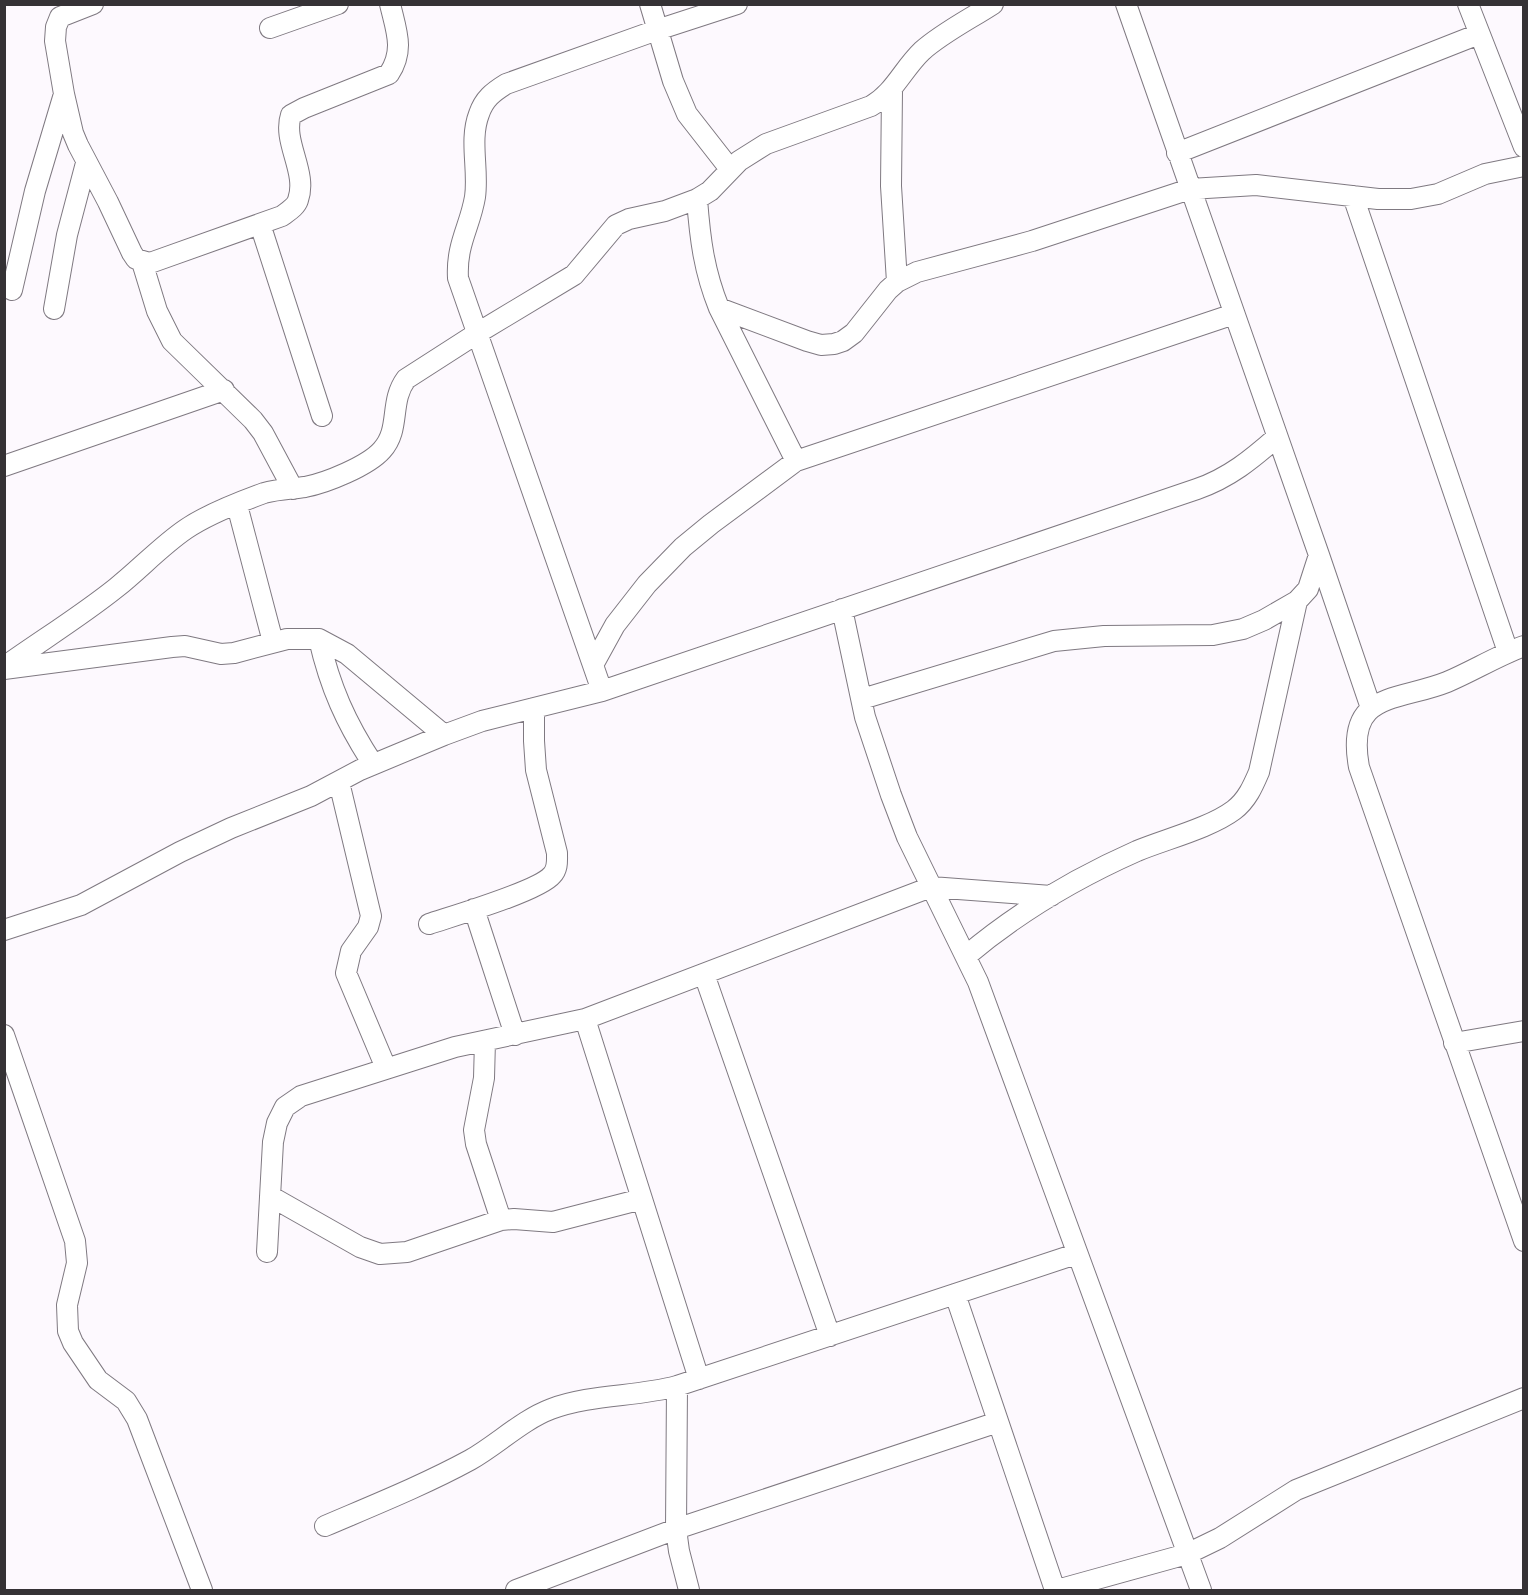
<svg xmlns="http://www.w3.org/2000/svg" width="1528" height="1595" font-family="Mulish,sans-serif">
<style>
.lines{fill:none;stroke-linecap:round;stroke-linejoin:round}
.minor-casing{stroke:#7f7981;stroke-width:22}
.minor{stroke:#fff;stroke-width:20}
</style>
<rect width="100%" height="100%" fill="#fdf9fe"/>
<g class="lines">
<defs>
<path id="minor" d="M 93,4 L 60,17 L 56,27 L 55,41 L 64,94 L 73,133 L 78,145 L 108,202 L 132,253 L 136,259 L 150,263 L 282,216 C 287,212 296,207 298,200 C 308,172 282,142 291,115 L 304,108 L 389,74 C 405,50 396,30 390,4
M 650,4 L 673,81 L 687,114 L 730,169
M 1126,4 L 1319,555 L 1371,708
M 1468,4 L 1524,147
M 270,28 L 338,4
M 892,90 L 891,186 L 897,282
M 1177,153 L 1479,34
M 1353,196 L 1508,652
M 697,199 C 700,239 704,271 719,308 L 796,461
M 260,224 L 322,416
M 142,262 L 157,311 L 172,341 L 253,420 L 263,433 L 293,489
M 12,290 L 35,191 L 64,94
M 719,308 L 807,341 L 821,345 L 834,344 L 843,341 L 854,333 L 888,290 L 897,282 L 917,272 L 1032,241 L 1190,189 L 1256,185 L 1378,199 L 1411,199 L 1438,194 L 1485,174 L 1524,166
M 54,309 L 67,235 L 86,163
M 4,466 L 224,390
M 237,505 L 273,642
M 842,609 L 865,717 L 891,795 L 907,837 L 978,982 L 1201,1590
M 319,639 C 330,687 346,723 373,764
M 1524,646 C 1497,656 1473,671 1447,682 C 1397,702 1345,691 1359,767 L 1524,1241
M 593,665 L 615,625 L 647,584 L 683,547 L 711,524 L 796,461 L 1234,314
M 4,667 C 42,640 81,616 116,588 C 140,569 161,546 186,529 C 205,516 242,501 264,493 C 278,489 291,489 305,487 C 326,483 368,466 382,450 C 401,429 389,402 406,379 L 476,334 L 574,275 L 616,225 L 629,219 L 665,211 L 697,199 L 710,191 L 739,161 L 766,144 L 871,106 C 894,93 903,69 922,51 C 942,33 970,19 993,4
M 4,669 L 172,647 L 185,646 L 221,654 L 234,653 L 287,639 L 319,639 L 347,654 L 444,735
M 602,691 L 458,278 C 456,244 470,227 475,197 C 479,170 469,140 479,114 C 484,99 493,92 506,84 L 657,30 L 737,4
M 862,699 L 1054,641 L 1104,636 L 1213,635 L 1243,629 L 1264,620 L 1297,601 L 1308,589 L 1319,555
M 339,782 L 371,916 L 368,927 L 351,951 L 346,973 L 386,1068
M 474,909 L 515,1035
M 429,924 C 453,916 539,891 552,875 C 558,869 557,861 557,853 L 536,770 L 534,741 L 534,708
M 4,930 L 81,905 L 180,852 L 231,828 L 311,796 L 360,770 L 444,735 L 482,721 L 602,691 L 1197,489 C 1229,478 1252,459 1277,437
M 966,956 C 1017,913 1076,878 1137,851 C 1166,839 1210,828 1234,810 C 1247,800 1253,786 1259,772 L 1297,601
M 704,974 L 830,1336
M 585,1019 L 699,1379
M 4,1035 L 75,1241 L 77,1263 L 67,1305 L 68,1331 L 73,1343 L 98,1380 L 126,1401 L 137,1419 L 202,1590
M 485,1041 L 484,1078 L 474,1130 L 476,1144 L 501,1220
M 1454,1043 L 1524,1031
M 270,1196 L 360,1247 L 380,1254 L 407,1252 L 501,1220 L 514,1219 L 553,1222 L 642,1199
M 267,1252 L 273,1142 L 277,1123 L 285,1107 L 301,1096 L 455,1047 L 585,1019 L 931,887 L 1051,896
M 955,1294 L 1055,1590
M 677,1386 L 676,1529 L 679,1551 L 689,1590
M 325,1526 C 374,1505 424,1485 470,1460 C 498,1444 522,1420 551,1409 C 591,1394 636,1397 677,1386 L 1076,1254
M 516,1590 L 676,1529 L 998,1422
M 1057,1590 L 1187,1554 L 1220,1538 L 1296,1490 L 1524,1398"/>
</defs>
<use href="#minor" class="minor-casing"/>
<use href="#minor" class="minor"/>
</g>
<rect width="1528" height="1595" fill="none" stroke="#353235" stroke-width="12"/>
</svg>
